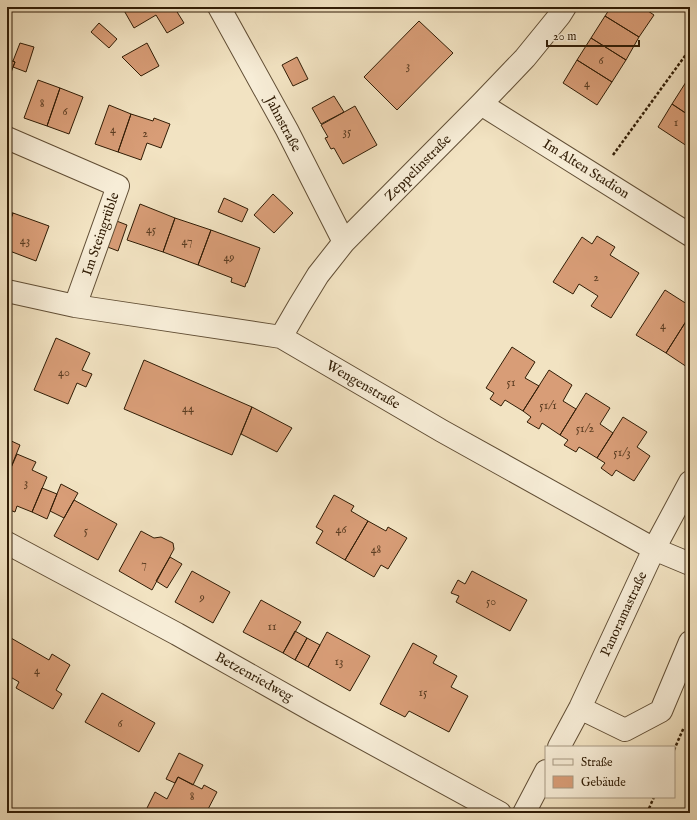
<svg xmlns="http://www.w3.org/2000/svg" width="697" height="820" font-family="'IM FELL English',serif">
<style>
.building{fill:#d89d77;stroke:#311d06}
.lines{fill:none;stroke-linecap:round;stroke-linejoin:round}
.minor-casing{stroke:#614e35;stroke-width:24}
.path{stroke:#311d06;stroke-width:2.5;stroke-dasharray:3 2;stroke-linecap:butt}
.minor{stroke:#f7edd7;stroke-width:22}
.labels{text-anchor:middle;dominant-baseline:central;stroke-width:4;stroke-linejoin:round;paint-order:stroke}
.number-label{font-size:12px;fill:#5b3d22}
.street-label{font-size:14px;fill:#311d06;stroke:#f7edd7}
</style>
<rect width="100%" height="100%" fill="#f2e3c2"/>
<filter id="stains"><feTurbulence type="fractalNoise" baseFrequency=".005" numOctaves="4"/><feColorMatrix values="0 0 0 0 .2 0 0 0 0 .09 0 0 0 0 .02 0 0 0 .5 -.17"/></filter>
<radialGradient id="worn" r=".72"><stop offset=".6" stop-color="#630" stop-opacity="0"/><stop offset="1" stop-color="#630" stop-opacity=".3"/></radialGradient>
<path class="building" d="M 122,7 L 174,7 L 184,23 L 167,33 L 156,15 L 134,28 Z
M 611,7 L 642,7 L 654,15 L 639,37 L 605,16 Z
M 605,16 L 639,37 L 626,60 L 591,38 Z
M 419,21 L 453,53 L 397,110 L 364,77 Z
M 99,23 L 117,39 L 109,48 L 91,32 Z
M 591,38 L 626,60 L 612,82 L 577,60 Z
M 20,43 L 34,47 L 26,72 L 13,67 L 15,62 L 13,61 Z
M 147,43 L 159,66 L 141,76 L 122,57 Z
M 297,57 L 308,79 L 293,86 L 282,65 Z
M 7,59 L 15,62 L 7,83 Z
M 577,60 L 612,82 L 597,105 L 563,83 Z
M 38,80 L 60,88 L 47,126 L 24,118 Z
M 686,82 L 690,85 L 690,116 L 672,104 Z
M 60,88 L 83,97 L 69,134 L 47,126 Z
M 334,96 L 344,112 L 321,124 L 312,108 Z
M 672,104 L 690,116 L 690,148 L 658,127 Z
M 109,105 L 131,114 L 118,152 L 95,144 Z
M 355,106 L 377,145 L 343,164 L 334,148 L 331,149 L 325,138 L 328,137 L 321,125 Z
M 131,114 L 153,121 L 154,118 L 170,124 L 161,148 L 147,143 L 141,160 L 118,152 Z
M 273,194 L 293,213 L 274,233 L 254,215 Z
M 224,198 L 248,209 L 242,222 L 218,212 Z
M 140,204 L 175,218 L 163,252 L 127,240 Z
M 7,211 L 13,213 L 7,229 Z
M 13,213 L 49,226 L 36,261 L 7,250 L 7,229 Z
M 175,218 L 211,230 L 198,265 L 163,252 Z
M 114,220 L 127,225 L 118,251 L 105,246 Z
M 211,230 L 260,248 L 247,283 L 246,283 L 245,287 L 231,282 L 232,278 L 198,265 Z
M 597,236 L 615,247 L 610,255 L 639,273 L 611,318 L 591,306 L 598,296 L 579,284 L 573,294 L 553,282 L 582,237 L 592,244 Z
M 665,290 L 690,306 L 690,315 L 666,353 L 636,335 Z
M 690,315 L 690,369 L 666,353 Z
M 56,338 L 90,353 L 82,370 L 92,374 L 86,387 L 77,383 L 68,404 L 34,390 Z
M 512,347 L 535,362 L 525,378 L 539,386 L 523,411 L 505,400 L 501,406 L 490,399 L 494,393 L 486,388 Z
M 144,360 L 252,407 L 232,455 L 124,409 Z
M 549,370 L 572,385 L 563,401 L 576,409 L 560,435 L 542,423 L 539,429 L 527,422 L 531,417 L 523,411 Z
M 586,393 L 610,408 L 600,424 L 613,433 L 597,458 L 579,447 L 576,452 L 564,445 L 568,440 L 560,435 Z
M 252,407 L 292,428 L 277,452 L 241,434 Z
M 623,417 L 647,432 L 637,447 L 650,456 L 634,481 L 616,470 L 612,476 L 601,468 L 605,463 L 597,458 Z
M 7,439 L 20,445 L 7,477 Z
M 17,454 L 36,462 L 32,470 L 47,477 L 32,512 L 17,506 L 15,512 L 7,509 L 7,477 Z
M 61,484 L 78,493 L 64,518 L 50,511 Z
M 42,488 L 57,494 L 47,519 L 32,512 Z
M 334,495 L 354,506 L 351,511 L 368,521 L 345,560 L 316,543 L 323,531 L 316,527 Z
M 74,500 L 117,524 L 98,560 L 54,536 Z
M 368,521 L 386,531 L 388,527 L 407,538 L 388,569 L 381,565 L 374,577 L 345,560 Z
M 141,531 L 154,538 L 161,537 L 173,543 L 174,549 L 152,590 L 119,571 Z
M 170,557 L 182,564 L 167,588 L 156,581 Z
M 192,571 L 230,592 L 213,623 L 175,602 Z
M 472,571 L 527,600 L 510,631 L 456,602 L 459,596 L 451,593 L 458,580 L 465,584 Z
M 261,600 L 301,622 L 283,653 L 243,632 Z
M 295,631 L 307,638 L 295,660 L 283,653 Z
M 327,632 L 370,656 L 350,691 L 308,667 Z
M 11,638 L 49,660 L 52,654 L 70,665 L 56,690 L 62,694 L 53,709 L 16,688 L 19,682 L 7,675 L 7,646 Z
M 307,638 L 320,645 L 308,667 L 295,660 Z
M 413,643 L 437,656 L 433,663 L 457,676 L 451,687 L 468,696 L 449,732 L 409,711 L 405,717 L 380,704 Z
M 102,693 L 155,723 L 139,752 L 85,722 Z
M 179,753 L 203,765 L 193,785 L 178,777 L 175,783 L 166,779 Z
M 178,777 L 202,789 L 204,785 L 217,792 L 206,813 L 153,813 L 146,810 L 155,792 L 167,799 Z"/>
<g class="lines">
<defs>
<path id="minor" d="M 219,7 L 287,130 L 344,242
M 481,104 L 690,235
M 7,138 L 118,186 L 75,306
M 7,291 L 75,306 L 281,337 L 442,431 L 654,549 L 690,564
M 281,337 L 299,306 L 318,275 L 344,242 L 481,104 L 525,58 L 560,15 L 565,7
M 7,543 L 177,634 L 317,713 L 500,813
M 580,708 L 625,730 L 661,711 L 690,642
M 559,747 L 580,708 L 654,549 L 690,482
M 524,813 L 546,771"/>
</defs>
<use href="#minor" class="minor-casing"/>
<path class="path" d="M 613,155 L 690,49
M 674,750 L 684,727
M 647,813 L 654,797"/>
<use href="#minor" class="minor"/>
</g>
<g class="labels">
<g class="number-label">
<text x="601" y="60">6</text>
<text x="408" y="65">3</text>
<text x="587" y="83">4</text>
<text x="42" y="103">8</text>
<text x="65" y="111">6</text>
<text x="676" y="122">1</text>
<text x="113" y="129">4</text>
<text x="347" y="131">35</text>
<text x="145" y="133">2</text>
<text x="151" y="229">45</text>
<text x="25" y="240">43</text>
<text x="187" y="241">47</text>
<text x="229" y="257">49</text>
<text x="596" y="277">2</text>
<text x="663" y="325">4</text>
<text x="64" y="372">40</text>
<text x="511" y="382">51</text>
<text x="548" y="405">51/1</text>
<text x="188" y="408">44</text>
<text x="585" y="428">51/2</text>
<text x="622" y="452">51/3</text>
<text x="26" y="482">3</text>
<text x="341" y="529">46</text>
<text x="86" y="530">5</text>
<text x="376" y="549">48</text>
<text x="144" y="564">7</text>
<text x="202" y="597">9</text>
<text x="491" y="601">50</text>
<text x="272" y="626">11</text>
<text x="339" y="661">13</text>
<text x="37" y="670">4</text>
<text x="423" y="692">15</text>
<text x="120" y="723">6</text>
<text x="192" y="796">8</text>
</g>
<g class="street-label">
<text transform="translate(283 124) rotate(62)">Jahnstraße</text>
<text transform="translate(418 168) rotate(-45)">Zeppelinstraße</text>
<text transform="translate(586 169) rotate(32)">Im Alten Stadion</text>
<text transform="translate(101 234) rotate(-71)">Im Steingrüble</text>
<text transform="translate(363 385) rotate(30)">Wengenstraße</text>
<text transform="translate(624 614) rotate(-65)">Panoramastraße</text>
<text transform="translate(254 677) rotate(29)">Betzenriedweg</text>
</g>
</g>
<rect width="697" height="820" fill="none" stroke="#f2e3c2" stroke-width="24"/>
<rect x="8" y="8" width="681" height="804" fill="none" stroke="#311d06" stroke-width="2"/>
<rect x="12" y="12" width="673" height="796" fill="none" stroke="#311d06"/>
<rect x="545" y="746" width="130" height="52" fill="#f7edd7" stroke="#a89a83"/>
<rect x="553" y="759" width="20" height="6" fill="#f7edd7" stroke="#a89a83"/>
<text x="581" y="766" font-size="12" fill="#311d06">Straße</text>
<rect x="553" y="776" width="20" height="12" fill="#d89d77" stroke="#a89a83"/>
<text x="581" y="786" font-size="12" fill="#311d06">Gebäude</text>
<path d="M547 40v6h92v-6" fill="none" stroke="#311d06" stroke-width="2"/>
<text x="553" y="40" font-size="12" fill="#311d06" stroke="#f7edd7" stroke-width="3" paint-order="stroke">20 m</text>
<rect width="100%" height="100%" filter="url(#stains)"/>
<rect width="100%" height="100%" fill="url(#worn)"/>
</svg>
